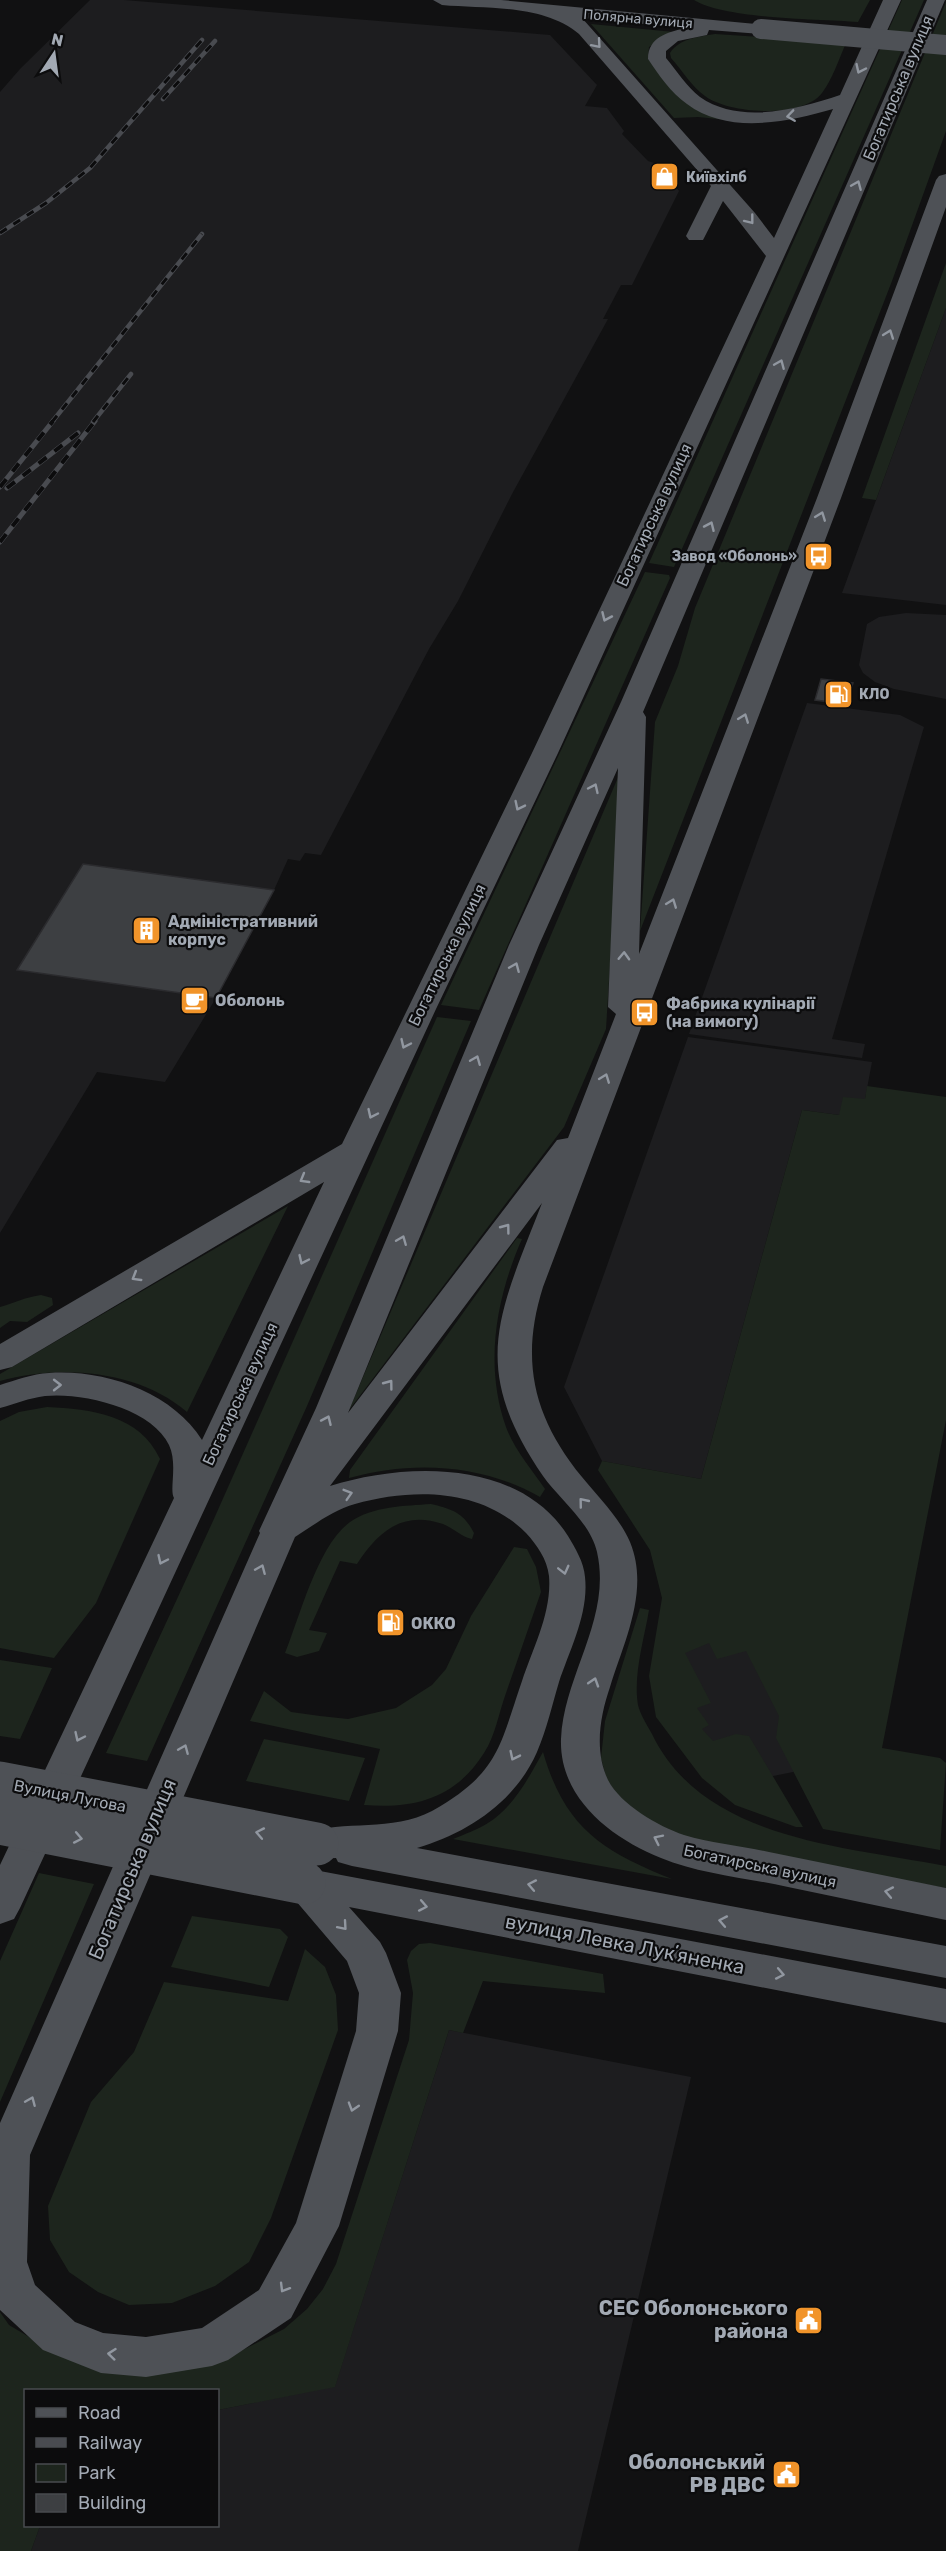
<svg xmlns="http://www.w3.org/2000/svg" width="946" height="2551" font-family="Rubik,sans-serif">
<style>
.built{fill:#1d1d1f}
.green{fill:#1d251d}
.building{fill:#3d3f42;stroke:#2b2b2e;stroke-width:1.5}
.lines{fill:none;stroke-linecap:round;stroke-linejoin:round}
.major{fill:#4e5156;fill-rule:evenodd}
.rail-far1-casing{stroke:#494b50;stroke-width:4.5}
.rail-casing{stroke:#494b50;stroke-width:5}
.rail-far1{stroke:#0c0c0d;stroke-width:3;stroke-dasharray:8;stroke-linecap:butt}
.rail{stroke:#0c0c0d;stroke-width:4;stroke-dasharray:10;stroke-linecap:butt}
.major-bridge-far1{stroke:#4e5156;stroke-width:20}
.major-bridge{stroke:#4e5156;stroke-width:43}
.oneway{stroke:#9197a0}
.labels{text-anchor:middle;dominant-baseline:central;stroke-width:4.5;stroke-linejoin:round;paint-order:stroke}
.far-street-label{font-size:14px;fill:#a2a9b3;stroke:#0c0c0d}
.far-poi-label{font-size:14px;font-weight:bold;fill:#a2a9b3;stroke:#0c0c0d;text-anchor:start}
.street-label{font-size:16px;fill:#a2a9b3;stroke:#0c0c0d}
.poi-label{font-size:16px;font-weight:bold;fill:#a2a9b3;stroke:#0c0c0d;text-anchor:start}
.near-street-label{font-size:20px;fill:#a2a9b3;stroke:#0c0c0d}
.near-poi-label{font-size:20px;font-weight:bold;fill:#a2a9b3;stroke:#0c0c0d;text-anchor:end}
</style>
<rect width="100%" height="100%" fill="#111112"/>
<path class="built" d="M 90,0 L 124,0 L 550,35 L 597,85 L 585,106 L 607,108 L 624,131 L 622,134 L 648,161 L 657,164 L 660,174 L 673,176 L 670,180 L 679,191 L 632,285 L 621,285 L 603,319 L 608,319 L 512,494 L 458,601 L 429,649 L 321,855 L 305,853 L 300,861 L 288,859 L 274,890 L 83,865 L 18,970 L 216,998 L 165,1082 L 97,1072 L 0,1233 L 0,92 L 20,69 Z
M 946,308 L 946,605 L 842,593 L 875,503 Z
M 906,613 L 946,615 L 946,699 L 894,689 L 875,682 L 863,673 L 859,665 L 867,624 L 879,617 Z
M 807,703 L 900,715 L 924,727 L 832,1039 L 865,1044 L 862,1058 L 689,1034 Z
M 688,1037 L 872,1062 L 865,1099 L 839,1115 L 802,1110 L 701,1479 L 602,1461 L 564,1387 Z
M 709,1590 L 815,1751 L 793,1772 L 734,1784 L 660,1712 Z
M 449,2030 L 691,2077 L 578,2551 L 31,2551 L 40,2526 L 218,2526 L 218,2410 L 335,2386 Z"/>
<path class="green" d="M 694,0 L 870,0 L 858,22 C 819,19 724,19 694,0 Z
M 902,0 L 924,0 L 674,567 L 649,563 Z
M 946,2 L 946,131 L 892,281 L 640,931 L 655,722 L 678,666 L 695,608 Z
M 591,24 L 674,32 L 649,47 L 648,59 L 694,107 L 758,123 L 698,117 L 674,118 Z
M 715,34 L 846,43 C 839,59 832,80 822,93 C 802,119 729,114 705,96 C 692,87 682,70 671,58 L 670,53 C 680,38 698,37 715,34 Z
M 946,263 L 946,308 L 876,500 L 862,498 Z
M 645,572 L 669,575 L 670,578 L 479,1010 L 441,1005 Z
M 622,768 L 606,1029 L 564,1127 L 349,1410 Z
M 437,1017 L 471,1021 L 307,1406 L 147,1761 L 106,1753 L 213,1521 Z
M 867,1086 L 946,1097 L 946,1420 L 882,1748 L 940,1758 L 946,1763 L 940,1850 L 823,1829 L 776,1738 L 779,1716 L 746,1651 L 717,1659 L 709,1643 L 685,1653 L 711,1703 L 697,1708 L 709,1725 L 702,1729 L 713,1741 L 736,1734 L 749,1736 L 803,1827 L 796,1827 L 735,1805 L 702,1778 L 656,1717 L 649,1676 L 662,1598 L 650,1550 L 598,1470 L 602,1461 L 701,1479 L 802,1110 L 839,1115 L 843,1097 L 865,1099 Z
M 288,1206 L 187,1412 C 139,1370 60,1364 0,1381 L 0,1374 Z
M 517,1238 L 522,1239 C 496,1298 484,1365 506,1427 C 514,1449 532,1470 545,1489 L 540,1497 C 482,1464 413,1460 349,1478 L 350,1470 Z
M 41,1295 L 52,1298 L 53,1305 L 27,1322 L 10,1321 L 0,1328 L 0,1307 C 14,1303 26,1297 41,1295 Z
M 47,1407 C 91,1409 140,1415 160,1459 L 96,1603 L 54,1658 L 0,1648 L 0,1421 L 19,1412 Z
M 431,1504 C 452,1509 464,1513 474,1533 L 472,1539 C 462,1537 453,1528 443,1524 C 402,1510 378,1532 357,1564 L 340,1561 L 309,1630 L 327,1633 L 319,1651 L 297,1657 L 285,1653 C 300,1616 318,1545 350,1522 C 373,1506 405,1506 431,1504 Z
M 514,1547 L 527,1549 L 536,1567 L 541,1592 C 529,1626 518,1659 506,1693 C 499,1712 495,1737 484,1753 C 455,1799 414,1809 364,1805 L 380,1749 L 250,1721 L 264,1691 L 291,1712 L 320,1716 L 348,1719 L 396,1708 L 432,1685 L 446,1669 L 471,1616 Z
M 640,1608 L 649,1610 C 644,1640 633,1675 638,1705 C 640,1714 647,1725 652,1734 C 703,1840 843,1846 946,1866 L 946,1888 L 724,1849 L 682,1838 L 648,1821 L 622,1800 L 607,1781 L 601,1758 L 605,1721 Z
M 0,1660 L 52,1668 L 20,1739 L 0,1736 Z
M 264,1739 L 365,1758 L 349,1801 L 246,1781 Z
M 543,1752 C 565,1828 602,1851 672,1879 L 453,1839 C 465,1834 477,1830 488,1823 C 513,1808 529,1777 543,1752 Z
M 39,1873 L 94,1884 L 0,2102 L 0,1961 Z
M 192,1916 L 280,1929 L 288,1937 L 269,1987 L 171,1967 Z
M 430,1943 L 603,1974 L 605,1993 L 483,1981 L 463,2033 L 449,2030 L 335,2387 L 218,2410 L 218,2390 L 26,2390 L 26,2526 L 40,2526 L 31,2551 L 0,2551 L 0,2312 L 9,2325 L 56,2353 L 215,2364 L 284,2329 L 307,2309 L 323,2289 L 336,2264 L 409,2040 L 413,1993 L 407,1960 L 411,1951 L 419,1944 Z
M 305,1949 L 325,1967 L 336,1995 L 338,2030 L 271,2218 L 249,2262 L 215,2286 L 172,2303 L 129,2305 L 98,2292 L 69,2272 L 50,2240 L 48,2206 L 91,2102 L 134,2052 L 164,1982 L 288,2001 Z"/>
<path class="building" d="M 821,679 L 853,683 L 847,704 L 815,700 Z
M 83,864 L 274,890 L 216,998 L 17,970 Z"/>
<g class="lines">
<path class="major" d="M 433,0 L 501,0 L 767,25 L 770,29 L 761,34 L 709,30 L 707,35 L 678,41 L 666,51 L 666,58 C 677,71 687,87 700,97 C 740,125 798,109 840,95 L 883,0 L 901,0 L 558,753 L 436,1009 L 20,1908 L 14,1919 L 0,1924 L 0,1865 L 174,1498 C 169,1490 178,1464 169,1445 C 152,1408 81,1392 45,1396 C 29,1398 15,1404 0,1408 L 0,1385 C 16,1380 32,1374 49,1373 C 104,1369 172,1392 202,1440 L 324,1182 L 12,1367 L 0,1370 L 0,1344 L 342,1144 L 532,753 L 766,256 L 723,201 L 703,240 L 689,240 L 686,236 L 711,186 L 579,34 C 543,4 486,9 442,5 ZM 582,18 L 686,28 C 668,32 648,37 648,59 C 658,74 671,93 687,104 C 728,135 788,122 833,109 L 774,238 L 755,213 Z
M 927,0 L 945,0 L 643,712 L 646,717 L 639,954 L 817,498 L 936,180 L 939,176 L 946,174 L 946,207 L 841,498 L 543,1287 C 520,1360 533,1417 582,1477 C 599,1498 619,1517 630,1542 C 650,1590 624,1642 610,1687 C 600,1716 594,1751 608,1780 C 621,1805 658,1826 684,1835 C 711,1843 741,1846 769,1852 C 828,1864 887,1876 946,1888 L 946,1920 C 893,1909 841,1898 788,1887 C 748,1878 699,1874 661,1858 C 611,1838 559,1798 561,1739 C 564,1674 612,1619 597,1552 C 590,1522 560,1500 543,1476 C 468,1367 499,1314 542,1203 L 330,1486 C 406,1462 519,1459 568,1536 C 575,1548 584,1562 585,1577 C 589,1613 570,1649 559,1682 C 552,1705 547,1729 537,1752 C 515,1802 468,1833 417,1848 L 946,1946 L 946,1978 L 352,1866 L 338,1862 L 336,1858 L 317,1859 L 303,1855 L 297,1844 L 303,1833 C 345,1820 392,1832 432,1811 C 499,1773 499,1748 522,1681 C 533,1648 552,1612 549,1576 C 547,1559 537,1545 526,1533 C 481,1488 413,1488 355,1504 C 333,1510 314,1525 295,1537 L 30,2155 L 27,2262 L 35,2285 L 75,2322 L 103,2333 L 146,2337 L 202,2328 L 259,2290 L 296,2223 L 356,2031 L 359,1993 L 347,1961 L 290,1894 L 284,1883 L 290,1872 L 304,1868 L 946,1989 L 946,2023 L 349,1907 L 380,1942 L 386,1953 L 401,1993 L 398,2031 L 339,2226 L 291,2318 L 228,2360 L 212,2366 L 146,2377 L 101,2373 L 43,2350 L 0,2310 L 0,2123 L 260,1533 L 259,1531 L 316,1408 L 509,945 L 621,702 ZM 618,768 L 608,1007 L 616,1014 L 568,1138 L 557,1140 L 348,1413 L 539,945 Z"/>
<defs>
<path id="rail-far1" d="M 163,99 L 215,41
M 0,233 L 46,203 L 90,168 L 202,40
M 52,422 L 202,234
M 93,422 L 131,374"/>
<path id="rail" d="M 0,487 L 53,421
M 7,488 L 78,433
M 0,542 L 95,421"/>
</defs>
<use href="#rail-far1" class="rail-far1-casing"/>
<use href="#rail" class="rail-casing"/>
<use href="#rail-far1" class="rail-far1"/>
<use href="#rail" class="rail"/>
<path class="major-bridge-far1" d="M 761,29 L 946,45"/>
<path class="major-bridge" d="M 0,1783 L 317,1844
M 0,1823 L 304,1883"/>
</g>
<defs><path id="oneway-chevron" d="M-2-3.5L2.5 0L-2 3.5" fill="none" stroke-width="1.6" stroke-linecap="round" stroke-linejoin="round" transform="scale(1.5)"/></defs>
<g class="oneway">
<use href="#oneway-chevron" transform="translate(597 44) rotate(49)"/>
<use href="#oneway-chevron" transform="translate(860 69) rotate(115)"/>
<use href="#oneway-chevron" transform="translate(791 116) rotate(172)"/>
<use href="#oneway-chevron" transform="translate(857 185) rotate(-67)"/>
<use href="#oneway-chevron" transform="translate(750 220) rotate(52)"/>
<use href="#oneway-chevron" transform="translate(889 334) rotate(-70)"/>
<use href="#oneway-chevron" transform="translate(780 364) rotate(-67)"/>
<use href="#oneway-chevron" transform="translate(821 516) rotate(-69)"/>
<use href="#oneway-chevron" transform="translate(710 526) rotate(-66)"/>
<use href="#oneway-chevron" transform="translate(606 617) rotate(114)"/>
<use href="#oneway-chevron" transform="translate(744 718) rotate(-69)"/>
<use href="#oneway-chevron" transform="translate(594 788) rotate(-65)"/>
<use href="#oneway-chevron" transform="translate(519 806) rotate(116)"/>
<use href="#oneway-chevron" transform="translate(672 903) rotate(-69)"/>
<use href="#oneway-chevron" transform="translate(624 956) rotate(-88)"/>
<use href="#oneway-chevron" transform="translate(515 967) rotate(-67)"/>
<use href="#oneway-chevron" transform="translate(405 1044) rotate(115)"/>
<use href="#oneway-chevron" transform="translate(476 1060) rotate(-68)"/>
<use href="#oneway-chevron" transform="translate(605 1078) rotate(-69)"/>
<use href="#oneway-chevron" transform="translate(372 1114) rotate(115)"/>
<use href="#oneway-chevron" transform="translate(304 1179) rotate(150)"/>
<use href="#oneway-chevron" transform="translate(506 1228) rotate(-53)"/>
<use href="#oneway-chevron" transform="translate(402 1240) rotate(-68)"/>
<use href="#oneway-chevron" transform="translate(303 1260) rotate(115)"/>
<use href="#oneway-chevron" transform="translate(136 1277) rotate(149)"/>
<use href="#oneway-chevron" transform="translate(389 1384) rotate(-53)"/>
<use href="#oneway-chevron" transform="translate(57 1385)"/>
<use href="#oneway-chevron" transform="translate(327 1420) rotate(-66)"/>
<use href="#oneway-chevron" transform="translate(348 1494) rotate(-17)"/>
<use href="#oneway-chevron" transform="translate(583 1502) rotate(-129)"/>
<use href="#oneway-chevron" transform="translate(162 1560) rotate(115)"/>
<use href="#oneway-chevron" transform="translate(261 1569) rotate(-67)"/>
<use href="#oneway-chevron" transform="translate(564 1570) rotate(76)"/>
<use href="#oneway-chevron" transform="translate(594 1682) rotate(-72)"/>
<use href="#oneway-chevron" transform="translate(79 1737) rotate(115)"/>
<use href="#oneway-chevron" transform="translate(184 1749) rotate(-67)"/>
<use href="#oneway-chevron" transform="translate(514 1756) rotate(116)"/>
<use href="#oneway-chevron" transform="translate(260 1833) rotate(-169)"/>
<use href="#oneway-chevron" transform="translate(78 1838) rotate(11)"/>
<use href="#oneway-chevron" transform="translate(658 1839) rotate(-154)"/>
<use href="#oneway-chevron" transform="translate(532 1885) rotate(-169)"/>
<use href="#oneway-chevron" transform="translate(889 1892) rotate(-169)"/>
<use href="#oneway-chevron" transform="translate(423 1906) rotate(11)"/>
<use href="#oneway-chevron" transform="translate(723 1921) rotate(-169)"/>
<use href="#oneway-chevron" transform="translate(343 1926) rotate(49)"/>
<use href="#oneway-chevron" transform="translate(780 1974) rotate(11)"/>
<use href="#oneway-chevron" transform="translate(31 2101) rotate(-67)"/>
<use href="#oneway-chevron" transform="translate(353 2107) rotate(107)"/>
<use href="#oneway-chevron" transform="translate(284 2288) rotate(121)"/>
<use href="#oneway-chevron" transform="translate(112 2354) rotate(-174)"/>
</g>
<defs>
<symbol id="shop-square" viewBox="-11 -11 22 22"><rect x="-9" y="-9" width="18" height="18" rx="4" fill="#f1942a" stroke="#0c0c0d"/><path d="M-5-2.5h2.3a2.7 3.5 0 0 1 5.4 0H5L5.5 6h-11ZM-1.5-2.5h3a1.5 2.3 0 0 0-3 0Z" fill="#fff"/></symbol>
<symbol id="bus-square" viewBox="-11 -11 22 22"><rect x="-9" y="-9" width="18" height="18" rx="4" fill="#f1942a" stroke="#0c0c0d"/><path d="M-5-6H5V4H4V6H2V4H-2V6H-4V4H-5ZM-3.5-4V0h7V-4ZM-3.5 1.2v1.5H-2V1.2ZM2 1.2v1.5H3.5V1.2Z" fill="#fff"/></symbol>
<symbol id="fuel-square" viewBox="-11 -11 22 22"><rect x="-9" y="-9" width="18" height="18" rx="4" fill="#f1942a" stroke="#0c0c0d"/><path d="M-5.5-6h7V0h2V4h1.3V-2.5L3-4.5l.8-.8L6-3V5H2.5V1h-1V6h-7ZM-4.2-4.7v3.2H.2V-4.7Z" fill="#fff"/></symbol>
<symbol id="building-square" viewBox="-11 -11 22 22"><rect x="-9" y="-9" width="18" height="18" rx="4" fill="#f1942a" stroke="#0c0c0d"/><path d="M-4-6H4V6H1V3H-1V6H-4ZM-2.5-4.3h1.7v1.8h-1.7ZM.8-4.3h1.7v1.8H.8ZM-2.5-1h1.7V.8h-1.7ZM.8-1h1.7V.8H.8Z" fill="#fff"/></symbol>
<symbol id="cafe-square" viewBox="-11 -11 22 22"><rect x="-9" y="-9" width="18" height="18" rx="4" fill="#f1942a" stroke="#0c0c0d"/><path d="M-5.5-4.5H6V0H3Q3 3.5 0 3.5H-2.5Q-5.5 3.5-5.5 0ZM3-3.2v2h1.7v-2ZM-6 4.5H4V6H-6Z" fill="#fff"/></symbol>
<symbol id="civic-square" viewBox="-11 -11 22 22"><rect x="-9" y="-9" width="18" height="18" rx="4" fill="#f1942a" stroke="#0c0c0d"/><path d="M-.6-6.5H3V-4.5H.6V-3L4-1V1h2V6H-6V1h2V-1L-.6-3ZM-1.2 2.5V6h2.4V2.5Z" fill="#fff"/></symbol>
</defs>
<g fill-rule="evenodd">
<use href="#shop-square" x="648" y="160" width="33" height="33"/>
<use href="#bus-square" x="802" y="540" width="33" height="33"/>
<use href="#fuel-square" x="822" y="678" width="33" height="33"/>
<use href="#building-square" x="130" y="914" width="33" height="33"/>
<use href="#cafe-square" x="178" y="984" width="33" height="33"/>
<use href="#bus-square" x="628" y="996" width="33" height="33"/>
<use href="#fuel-square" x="374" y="1606" width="33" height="33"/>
<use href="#civic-square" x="792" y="2304" width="33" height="33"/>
<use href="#civic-square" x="770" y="2458" width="33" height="33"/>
</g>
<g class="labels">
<g class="far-street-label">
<text transform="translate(638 19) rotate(5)">Полярна вулиця</text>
</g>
<g class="far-poi-label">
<text x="686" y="177">Київхілб</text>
<text x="797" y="556" text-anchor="end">Завод «Оболонь»</text>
<text x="859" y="694">КЛО</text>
</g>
<g class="street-label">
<text transform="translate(898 88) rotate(-67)">Богатирська вулиця</text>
<text transform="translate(654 515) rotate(-65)">Богатирська вулиця</text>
<text transform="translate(447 955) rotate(-64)">Богатирська вулиця</text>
<text transform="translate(240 1394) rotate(-65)">Богатирська вулиця</text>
<text transform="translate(70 1796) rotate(11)">Вулиця Лугова</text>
<text transform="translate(760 1866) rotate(12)">Богатирська вулиця</text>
</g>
<g class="poi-label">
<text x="168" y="921">Адміністративний<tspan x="168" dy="18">корпус</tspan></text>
<text x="215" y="1000">Оболонь</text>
<text x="666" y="1003">Фабрика кулінарії<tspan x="666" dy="18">(на вимогу)</tspan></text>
<text x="411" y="1623">ОККО</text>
</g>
<g class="near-street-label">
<text transform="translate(132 1869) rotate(-67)">Богатирська вулиця</text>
<text transform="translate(625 1944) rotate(11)">вулиця Левка Лукʼяненка</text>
</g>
<g class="near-poi-label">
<text x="788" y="2308">СЕС Оболонського<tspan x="788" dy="23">района</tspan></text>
<text x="765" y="2462">Оболонський<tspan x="765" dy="23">РВ ДВС</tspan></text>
</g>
</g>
<rect x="24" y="2389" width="195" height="138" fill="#0c0c0d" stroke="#484b4f" stroke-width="1.5"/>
<rect x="36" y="2408" width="30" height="9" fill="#4e5156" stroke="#484b4f" stroke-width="1.5"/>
<text x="78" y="2419" font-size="18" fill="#a2a9b3">Road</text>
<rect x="36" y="2438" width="30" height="9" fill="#494b50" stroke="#484b4f" stroke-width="1.5"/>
<text x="78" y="2449" font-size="18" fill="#a2a9b3">Railway</text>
<rect x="36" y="2464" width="30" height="18" fill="#1d251d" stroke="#484b4f" stroke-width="1.5"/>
<text x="78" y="2479" font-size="18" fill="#a2a9b3">Park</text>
<rect x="36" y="2494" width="30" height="18" fill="#3d3f42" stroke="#484b4f" stroke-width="1.5"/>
<text x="78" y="2509" font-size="18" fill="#a2a9b3">Building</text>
<g transform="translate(54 54) rotate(13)" stroke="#0c0c0d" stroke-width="4.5" paint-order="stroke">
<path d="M0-4.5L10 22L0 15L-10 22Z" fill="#a2a9b3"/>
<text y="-9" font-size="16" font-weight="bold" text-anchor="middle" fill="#a2a9b3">N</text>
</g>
</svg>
